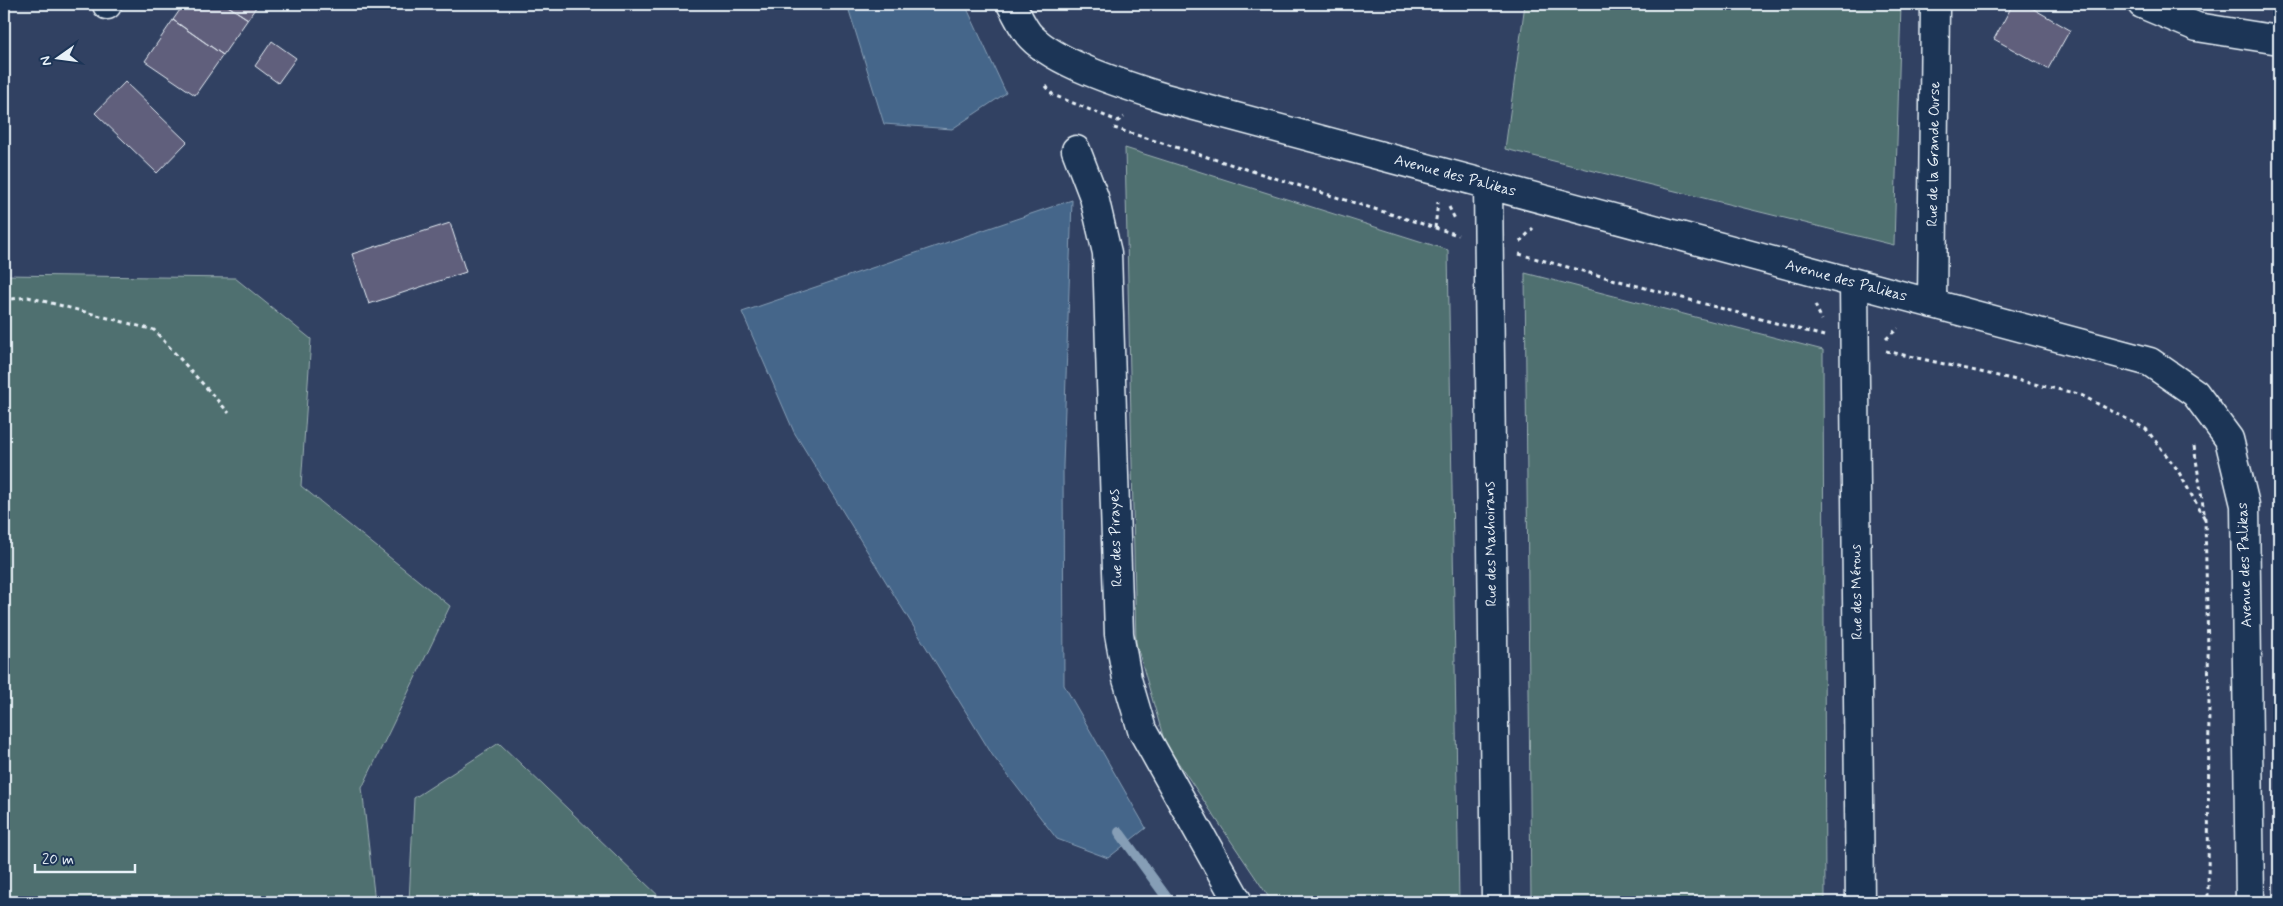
<svg xmlns="http://www.w3.org/2000/svg" width="2283" height="906" font-family="Mynerve,sans-serif">
<style>
.green{fill:#4f6f6f;stroke:#9cb0b4}
.water{fill:#45668a;stroke:#869eb6}
.lines{fill:none;stroke-linecap:round;stroke-linejoin:round}
.stream{stroke:#869eb6;stroke-width:10}
.building{fill:#615e7c;stroke:#e8f1f8}
.minor-casing{stroke:#e8f1f8;stroke-width:31}
.path{stroke:#e8f1f8;stroke-width:3;stroke-dasharray:4 4;stroke-linecap:butt}
.minor{stroke:#1d3557;stroke-width:28}
.labels{text-anchor:middle;dominant-baseline:central;stroke-width:4;stroke-linejoin:round;paint-order:stroke}
.street-label{font-size:15px;fill:#e8f1f8;stroke:#1d3557}
</style>
<rect width="100%" height="100%" fill="#314162"/>
<filter id="ink" filterUnits="userSpaceOnUse"><feTurbulence type="fractalNoise" baseFrequency=".02" numOctaves="2"/><feDisplacementMap in="SourceGraphic" scale="10" xChannelSelector="R" yChannelSelector="G"/><feConvolveMatrix kernelMatrix="1 2 1 2 8 2 1 2 1" color-interpolation-filters="sRGB"/></filter>
<g filter="url(#ink)">
<path class="green" d="M 1525,4 L 1901,4 L 1894,245 L 1505,149 Z
M 1125,148 L 1448,250 L 1459,902 L 1272,902 L 1165,743 L 1136,643 Z
M 1525,273 L 1823,350 L 1825,902 L 1531,902 Z
M 4,275 L 235,278 L 311,339 L 301,486 L 450,606 L 362,788 L 375,902 L 4,902 Z
M 499,743 L 665,902 L 409,902 L 414,798 Z"/>
<path class="water" d="M 847,4 L 965,4 L 1006,93 L 952,129 L 884,124 Z
M 1072,200 L 1063,466 L 1064,685 L 1146,828 L 1108,858 L 1057,839 L 993,756 L 794,432 L 742,312 Z"/>
<g class="lines">
<path class="stream" d="M 1119,832 L 1170,902"/>
</g>
<path class="building" d="M 184,4 L 225,4 L 248,19 L 223,55 L 173,20 Z
M 225,4 L 258,4 L 248,19 Z
M 2013,4 L 2025,4 L 2070,30 L 2048,69 L 1994,39 Z
M 173,20 L 223,55 L 195,95 L 145,61 Z
M 272,41 L 296,58 L 278,83 L 255,66 Z
M 125,82 L 187,142 L 157,173 L 95,113 Z
M 450,223 L 466,272 L 369,304 L 352,254 Z"/>
<g class="lines">
<defs>
<path id="minor" d="M 107,4 L 107,5
M 1011,4 C 1017,14 1023,29 1031,37 C 1058,65 1128,86 1165,98 L 2150,362 L 2195,393 L 2229,439 L 2245,505 L 2250,902
M 2142,4 L 2197,27 L 2279,40
M 1076,150 L 1094,197 L 1107,253 L 1119,634 L 1127,679 L 1142,730 L 1238,902
M 1488,185 L 1496,902
M 1854,283 L 1860,902
M 1932,304 L 1935,4"/>
</defs>
<use href="#minor" class="minor-casing"/>
<path class="path" d="M 1046,86 L 1053,95 L 1118,121 L 1124,117
M 1114,128 L 1458,235
M 1449,207 L 1456,221
M 1435,228 L 1438,202
M 1520,242 L 1533,228
M 1519,254 L 1824,336
M 4,300 L 28,297 L 154,330 L 229,413
M 1815,305 L 1822,320
M 1886,339 L 1898,328
M 1886,351 L 2079,394 L 2146,429 L 2177,469 L 2205,519
M 2194,446 L 2205,519 L 2209,695 L 2208,902"/>
<use href="#minor" class="minor"/>
</g>
</g>
<g class="labels">
<g class="street-label">
<text transform="translate(1934 154) rotate(-89)">Rue de la Grande Ourse</text>
<text transform="translate(1455 176) rotate(15)">Avenue des Palikas</text>
<text transform="translate(1846 281) rotate(15)">Avenue des Palikas</text>
<text transform="translate(1116 538) rotate(-92)">Rue des Pirayes</text>
<text transform="translate(1491 544) rotate(-91)">Rue des Machoirans</text>
<text transform="translate(2245 565) rotate(-92)">Avenue des Palikas</text>
<text transform="translate(1857 592) rotate(-91)">Rue des Mérous</text>
</g>
</g>
<rect width="2283" height="906" fill="none" stroke="#1d3557" stroke-width="20"/>
<rect x="10" y="10" width="2263" height="886" fill="none" stroke="#e8f1f8" stroke-width="2" filter="url(#ink)"/>
<g transform="translate(58 58) rotate(256)" stroke="#1d3557" stroke-width="4" paint-order="stroke">
<path d="M0-4L9 19L0 12L-9 19Z" fill="#e8f1f8"/>
<text y="-8" font-size="14" font-weight="bold" text-anchor="middle" fill="#e8f1f8">N</text>
</g>
<path d="M35 864v8h100v-8" fill="none" stroke="#e8f1f8" stroke-width="2.5"/>
<text x="42" y="864" font-size="15" fill="#e8f1f8" stroke="#1d3557" stroke-width="4" paint-order="stroke">20 m</text>
</svg>
